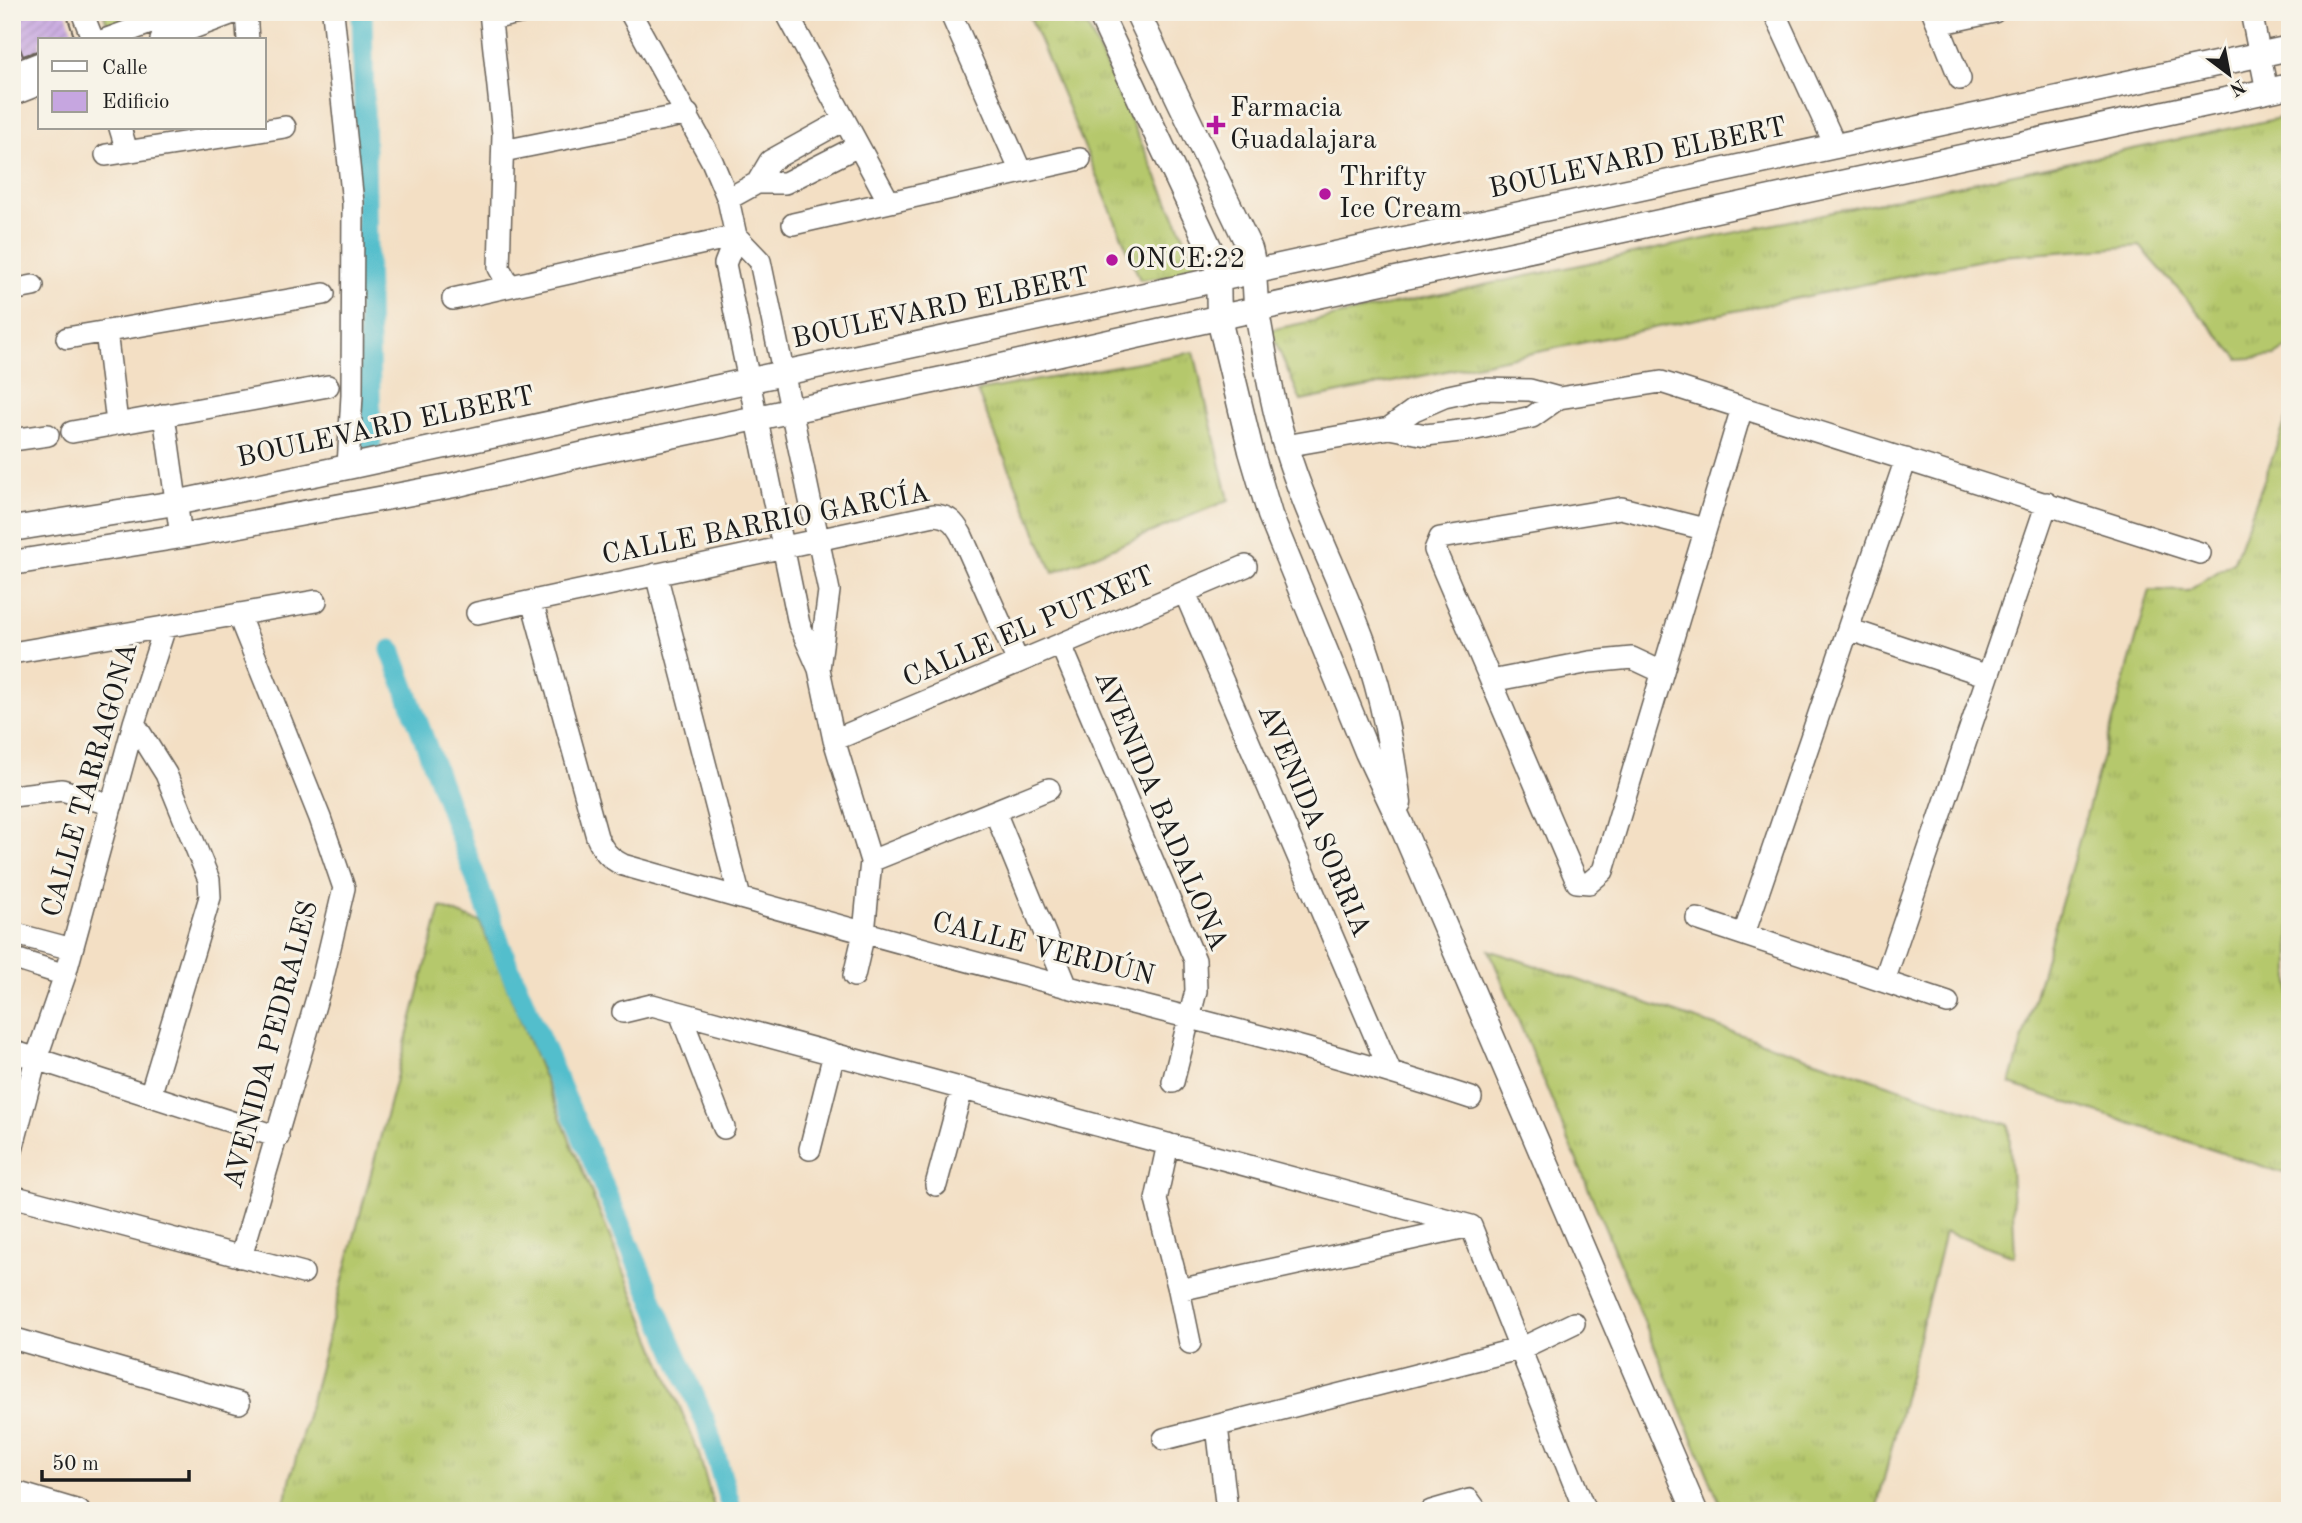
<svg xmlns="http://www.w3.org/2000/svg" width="2302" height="1523" font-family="'Old Standard TT',serif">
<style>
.grass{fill:url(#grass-tufts);stroke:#687244;stroke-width:2}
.park{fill:#b5c86c;stroke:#687244;stroke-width:2}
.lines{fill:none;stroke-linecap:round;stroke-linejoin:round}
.canal{stroke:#52becc;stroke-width:21}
.building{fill:url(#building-hatch)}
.minor-casing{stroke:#676057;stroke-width:24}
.tertiary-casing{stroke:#676057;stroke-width:27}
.minor{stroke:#fff;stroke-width:21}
.tertiary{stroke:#fff;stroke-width:24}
.poi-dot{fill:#b5179e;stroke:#f7f3e8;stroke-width:2.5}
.labels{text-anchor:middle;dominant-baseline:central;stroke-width:6;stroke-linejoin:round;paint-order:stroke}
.poi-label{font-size:28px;fill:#1c1c1c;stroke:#f7f3e8;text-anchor:start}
.street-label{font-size:28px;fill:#1c1c1c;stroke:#f7f3e8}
</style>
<defs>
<pattern id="grass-tufts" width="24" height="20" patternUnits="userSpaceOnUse" patternTransform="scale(1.75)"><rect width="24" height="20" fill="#b5c86c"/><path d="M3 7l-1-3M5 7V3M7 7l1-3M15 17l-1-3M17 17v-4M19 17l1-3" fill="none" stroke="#9bab5d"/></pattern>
<pattern id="building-hatch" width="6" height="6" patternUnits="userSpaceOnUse" patternTransform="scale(1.75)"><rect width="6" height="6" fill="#c6a6e0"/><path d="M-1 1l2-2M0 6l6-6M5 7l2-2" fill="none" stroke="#aa8ec0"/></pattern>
</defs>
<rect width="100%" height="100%" fill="#f7f3e8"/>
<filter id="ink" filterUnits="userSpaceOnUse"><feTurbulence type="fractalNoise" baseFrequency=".0143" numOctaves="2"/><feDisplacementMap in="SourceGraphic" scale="14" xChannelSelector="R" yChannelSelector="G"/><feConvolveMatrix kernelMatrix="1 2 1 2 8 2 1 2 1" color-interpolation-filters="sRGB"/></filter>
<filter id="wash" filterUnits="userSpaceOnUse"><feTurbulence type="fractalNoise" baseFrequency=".00686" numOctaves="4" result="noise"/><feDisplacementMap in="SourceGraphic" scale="28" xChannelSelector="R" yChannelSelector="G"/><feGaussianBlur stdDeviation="1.57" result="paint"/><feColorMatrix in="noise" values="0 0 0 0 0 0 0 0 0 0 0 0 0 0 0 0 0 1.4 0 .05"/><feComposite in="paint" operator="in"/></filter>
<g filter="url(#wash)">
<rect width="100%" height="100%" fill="#f3dfc4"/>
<path class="grass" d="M 1028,12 L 1081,12 L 1201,273 L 1140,280 Z
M 2290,116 L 2290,346 L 2275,356 L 2239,359 L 2140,246 L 2001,256 L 1301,401 L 1270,330 Z
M 1194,352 L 1229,500 L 1053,573 L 977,391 Z
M 2290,410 L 2290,1175 L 2010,1084 L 2150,590 L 2188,591 L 2234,561 Z
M 441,907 L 480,922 L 698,1451 L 715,1511 L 282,1511 Z
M 1489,950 L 2009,1125 L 2015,1256 L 1945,1232 L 1876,1511 L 1723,1511 Z"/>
<path class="park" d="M 103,12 L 157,12 L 109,29 Z"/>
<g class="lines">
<path class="canal" d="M 362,12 L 371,442
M 391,650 L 506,960 L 706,1423 L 732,1511"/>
</g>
<g id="blocks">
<path class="building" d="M 12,12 L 66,12 L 75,40 L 40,40 L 40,50 L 23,56 L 12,27 Z"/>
</g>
</g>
<g filter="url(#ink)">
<use href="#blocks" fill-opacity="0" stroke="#676057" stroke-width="2"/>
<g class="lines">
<defs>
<path id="minor" d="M 82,12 L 93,40
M 246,12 L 248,40
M 333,12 L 353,203 L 352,395 L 348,467
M 490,12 L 503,134 L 499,268 L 509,285
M 630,12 L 712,161 L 728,199 L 736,236 L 760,261 L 829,591 L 819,669
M 786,12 L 889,202
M 950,12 L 1021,172
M 1774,12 L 1836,147
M 1933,12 L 1960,79
M 2251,12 L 2267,91
M 491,19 L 524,12
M 1938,24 L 1994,12
M 104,40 L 181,12
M 161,40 L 236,12
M 12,74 L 40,63
M 12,95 L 40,84
M 120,128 L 127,151
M 503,151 L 688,114
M 106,155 L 285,127
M 757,183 L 785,183 L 858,146
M 728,199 L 757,183 L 770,161 L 844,120
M 793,224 L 1080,159
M 736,236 L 725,264 L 799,624 L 819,669 L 834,740 L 871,861 L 864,933 L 854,976
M 12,290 L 33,286
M 453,299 L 736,236
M 106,331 L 117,423
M 67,338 L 324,294
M 164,415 L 181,536
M 1389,428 L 1414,410 L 1444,397 L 1481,389 L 1530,390 L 1559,398 L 1661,382 L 2200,553
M 72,432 L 328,386
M 12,440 L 48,435
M 1285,446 L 1389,428 L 1426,435 L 1476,429 L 1532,417 L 1559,398
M 1704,529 L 1621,508 L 1440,538 L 1435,550 L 1577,882 L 1589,883 L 1603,871 L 1742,408
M 656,574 L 740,898
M 1185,593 L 1390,1071
M 532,601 L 597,837 C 603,851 609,858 623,865 C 771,907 919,949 1068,987 C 1203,1021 1338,1054 1471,1098
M 477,613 L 934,515 C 949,516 954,522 961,534 L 1018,662
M 238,614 L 320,818 L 344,888 L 322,981 L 241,1257
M 1848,629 L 1988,676
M 1061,645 L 1195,960 L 1196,991 L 1173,1082
M 12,653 L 316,601
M 1491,681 L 1590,662 L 1632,658 L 1662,672
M 134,723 L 166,774 L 209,880 L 210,897 L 150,1096
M 834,740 L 1246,566
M 12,796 L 62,790 L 112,805
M 995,812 L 1067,987
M 871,861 L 1049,789
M 1697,919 L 1948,1003
M 12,933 L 72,949
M 1744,934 L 1906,459
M 12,958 L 65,975
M 1884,981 L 2047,503
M 623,1012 L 652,1005 L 1471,1226 L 1585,1511
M 680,1013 L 724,1128
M 12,1051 L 278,1137
M 1168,1144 L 1156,1200 L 1179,1290
M 810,1149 L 834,1054
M 12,1150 L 36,1059 L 65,975 L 134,723 L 165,627
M 936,1185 L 962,1089
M 12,1196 L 303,1273
M 12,1338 L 239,1403
M 1190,1343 L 1179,1290 L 1466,1227
M 1217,1426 L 1227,1511
M 1164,1439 L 1522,1348 L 1574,1323
M 12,1491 L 79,1511
M 1431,1511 L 1469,1500 L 1477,1511"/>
<path id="tertiary" d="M 1099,12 L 1213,255 L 1218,270 L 1219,319 L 1251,451 L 1270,515 L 1367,752 L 1401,824 L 1695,1511
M 1137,12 L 1250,249 C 1256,270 1254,291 1257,312 C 1265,356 1272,406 1286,448 C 1307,516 1341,580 1365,647 C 1383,698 1392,749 1399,803
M 12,529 L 175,503 L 357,465 L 2290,48
M 12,563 L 181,536 L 454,485 L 585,454 L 957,376 L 1257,309 L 2290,86"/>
</defs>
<use href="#minor" class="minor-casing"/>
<use href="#tertiary" class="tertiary-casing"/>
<use href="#minor" class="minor"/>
<use href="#tertiary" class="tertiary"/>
</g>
</g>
<g class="poi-dot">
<path d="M1212.5 114.5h7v7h7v7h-7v7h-7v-7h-7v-7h7z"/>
<circle cx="1325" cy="194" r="7"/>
<circle cx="1112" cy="260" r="7"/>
</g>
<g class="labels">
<g class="poi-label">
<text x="1230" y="109">Farmacia<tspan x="1230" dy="32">Guadalajara</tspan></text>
<text x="1339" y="178">Thrifty<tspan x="1339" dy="32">Ice Cream</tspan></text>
<text x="1126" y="260">ONCE:22</text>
</g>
<g class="street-label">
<text transform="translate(1638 159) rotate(-12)">BOULEVARD ELBERT</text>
<text transform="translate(941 309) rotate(-12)">BOULEVARD ELBERT</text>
<text transform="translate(386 428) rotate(-12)">BOULEVARD ELBERT</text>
<text transform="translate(766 525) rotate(-11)">CALLE BARRIO GARCÍA</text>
<text transform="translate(1029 628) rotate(-23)">CALLE EL PUTXET</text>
<text transform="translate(91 780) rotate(-74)">CALLE TARRAGONA</text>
<text transform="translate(1160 811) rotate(67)">AVENIDA BADALONA</text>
<text transform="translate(1313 821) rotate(67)">AVENIDA SORRIA</text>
<text transform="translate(1043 950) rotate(14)">CALLE VERDÚN</text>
<text transform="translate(272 1045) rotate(-75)">AVENIDA PEDRALES</text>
</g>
</g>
<rect width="2302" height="1523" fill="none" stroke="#f7f3e8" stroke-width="42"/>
<rect x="38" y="38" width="228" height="91" fill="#f7f3e8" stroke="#9f9d96" stroke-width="2"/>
<rect x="52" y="61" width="35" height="10" fill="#ffffff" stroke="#9f9d96" stroke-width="2"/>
<text x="102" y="74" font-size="21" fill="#1c1c1c">Calle</text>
<rect x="52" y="91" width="35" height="21" fill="#c6a6e0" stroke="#9f9d96" stroke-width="2"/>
<text x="102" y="108" font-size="21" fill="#1c1c1c">Edificio</text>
<g transform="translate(2229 74) rotate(148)" stroke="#f7f3e8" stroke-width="5" paint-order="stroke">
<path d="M0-5L12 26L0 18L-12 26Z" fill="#1c1c1c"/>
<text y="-10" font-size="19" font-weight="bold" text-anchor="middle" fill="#1c1c1c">N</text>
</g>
<path d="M42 1470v10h147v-10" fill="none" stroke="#1c1c1c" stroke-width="3.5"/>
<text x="52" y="1470" font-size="21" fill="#1c1c1c" stroke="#f7f3e8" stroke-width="5" paint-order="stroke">50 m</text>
</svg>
